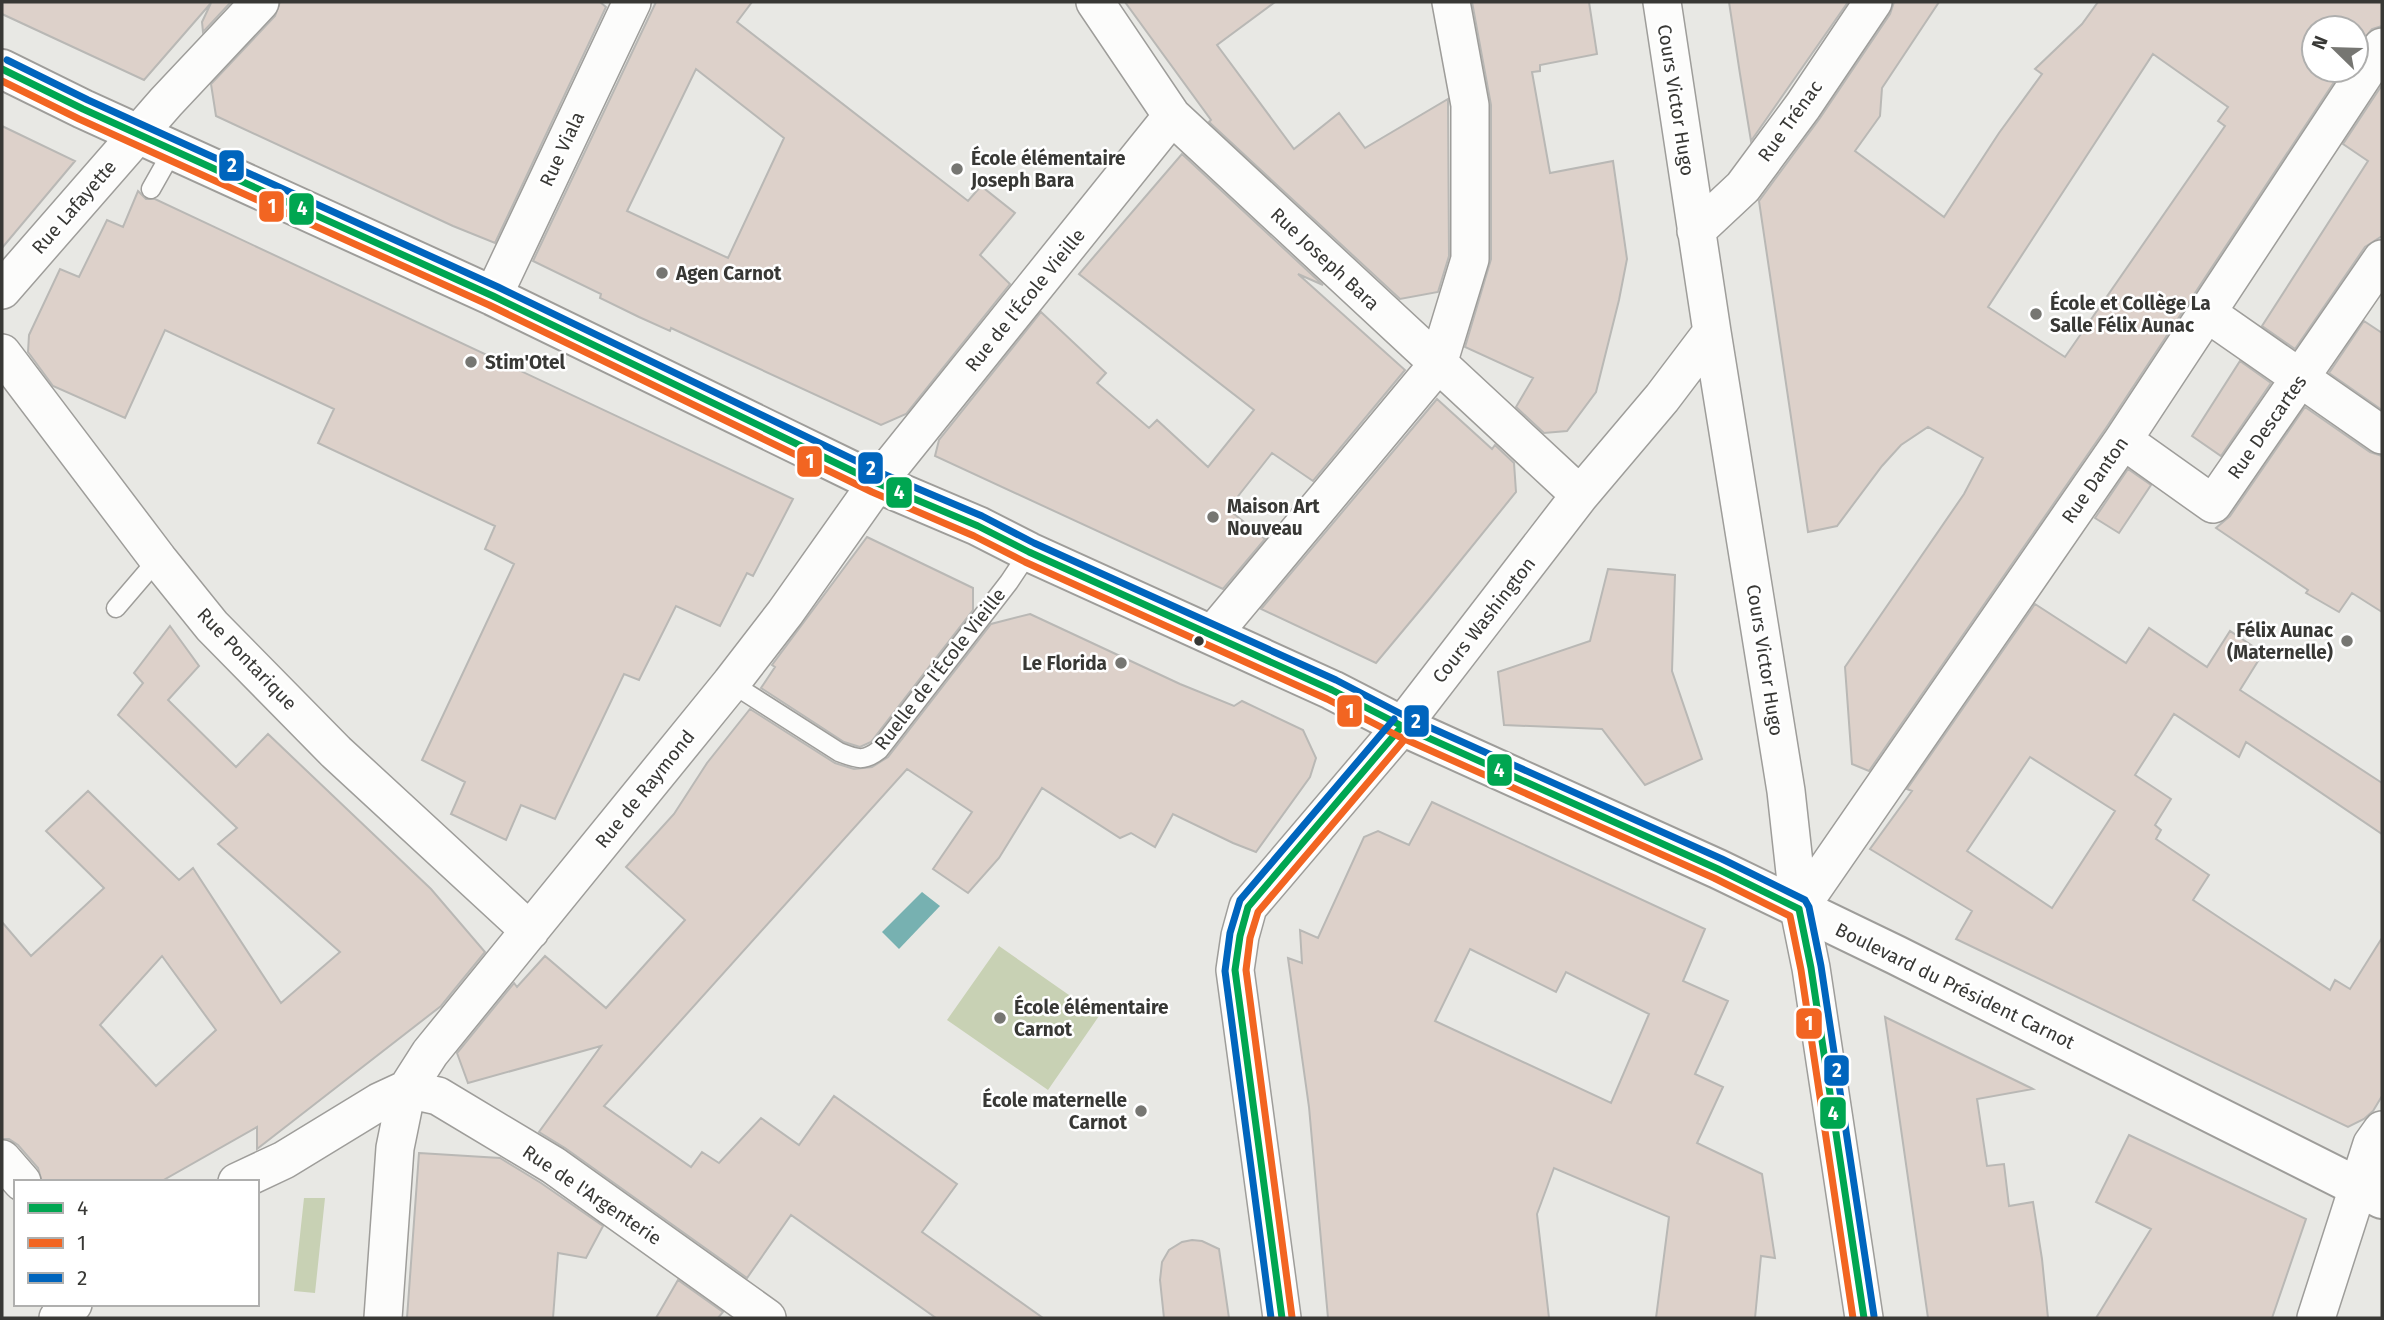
<svg xmlns="http://www.w3.org/2000/svg" width="2384" height="1320" font-family="'Fira Sans',sans-serif">
<style>
.green{fill:#c8d1b4}
.water{fill:#77b1b1}
.building{fill:#ddd1ca;stroke:#b9b8b5;stroke-width:2;fill-rule:evenodd}
.lines{fill:none;stroke-linecap:round;stroke-linejoin:round}
.service-casing{stroke:#9e9d9a;stroke-width:21}
.minor-casing{stroke:#9e9d9a;stroke-width:40}
.tertiary-casing{stroke:#9e9d9a;stroke-width:42}
.service{stroke:#fcfcfb;stroke-width:18}
.minor{stroke:#fcfcfb;stroke-width:37}
.tertiary{stroke:#fcfcfb;stroke-width:38}
.bus-1-casing{stroke:#fff;stroke-width:12}
.bus-2-casing{stroke:#fff;stroke-width:12}
.bus-3-casing{stroke:#fff;stroke-width:12}
.bus-1{stroke:#00a651;stroke-width:7}
.bus-2{stroke:#f26522;stroke-width:7}
.bus-3{stroke:#0065bd;stroke-width:7}
.poi-dot{fill:#767672;stroke:#fff;stroke-width:2.5}
.bus-dot{fill:#383835;stroke:#fff;stroke-width:2.5}
.labels{text-anchor:middle;dominant-baseline:central;stroke-width:5;stroke-linejoin:round;paint-order:stroke}
.street-label{font-size:19px;fill:#383835;stroke:#fff}
.poi-label{font-size:19px;font-weight:bold;fill:#383835;stroke:#fff;text-anchor:start}
.line-badge{stroke:#fff;stroke-width:2.5}
.badge-label{font-size:19px;text-anchor:middle;font-weight:bold;fill:#fff}
</style>
<rect width="100%" height="100%" fill="#e8e8e4"/>
<path class="green" d="M 999,946 L 1099,1016 L 1048,1090 L 947,1020 Z
M 304,1198 L 325,1198 L 315,1293 L 294,1291 Z"/>
<path class="water" d="M 922,892 L 940,906 L 899,949 L 882,932 Z"/>
<path class="building" d="M 2,2 L 231,2 L 203,32 L 202,22 L 211,3 L 144,80 L 2,14 Z
M 280,2 L 600,2 L 606,7 L 495,243 L 453,226 L 216,116 L 211,84 L 275,16 Z
M 656,2 L 752,2 L 737,22 L 968,201 L 981,186 L 1015,213 L 980,255 L 1010,284 L 906,414 L 881,425 L 671,328 L 670,331 L 639,317 L 600,298 L 601,294 L 533,261 ZM 696,69 L 784,138 L 728,258 L 627,211 Z
M 1125,2 L 1275,2 L 1217,45 L 1294,149 L 1339,113 L 1365,148 L 1448,99 L 1449,256 L 1438,292 L 1400,299 L 1209,122 L 1211,120 Z
M 1472,2 L 1589,2 L 1597,54 L 1540,65 L 1540,71 L 1532,72 L 1550,173 L 1613,161 L 1627,259 L 1619,300 L 1596,392 L 1567,431 L 1544,433 L 1516,407 L 1533,378 L 1465,347 L 1491,259 L 1491,105 Z
M 1729,2 L 1848,2 L 1751,141 L 1740,74 Z
M 1894,2 L 1939,2 L 1882,88 L 1880,116 L 1855,151 L 1944,217 L 1999,133 L 2042,74 L 2035,69 L 2082,24 L 2098,2 L 2382,2 L 2382,26 L 2372,29 L 2356,48 L 2356,28 L 2314,28 L 2314,70 L 2342,70 L 2106,428 L 1869,771 L 1852,764 L 1845,667 L 1964,494 L 1983,458 L 1928,427 L 1901,445 L 1882,466 L 1837,526 L 1808,532 L 1759,201 L 1820,118 L 1890,14 ZM 2153,54 L 2228,107 L 2218,121 L 2225,126 L 2065,357 L 1988,307 Z
M 2382,85 L 2382,236 L 2365,247 L 2295,349 L 2262,326 L 2368,161 L 2343,144 Z
M 2,126 L 75,161 L 2,248 Z
M 1182,154 L 1323,285 L 1298,274 L 1405,370 L 1313,481 L 1272,453 L 1228,509 L 1265,539 L 1223,589 L 935,456 L 939,440 L 1041,312 L 1106,373 L 1097,383 L 1149,428 L 1157,420 L 1208,467 L 1254,410 L 1079,274 Z
M 138,191 L 146,199 L 155,199 L 793,499 L 753,576 L 747,573 L 720,626 L 676,606 L 639,680 L 624,674 L 555,819 L 521,805 L 506,840 L 451,814 L 465,782 L 422,760 L 514,564 L 485,549 L 495,526 L 318,443 L 334,409 L 165,330 L 125,418 L 53,386 L 28,352 L 29,335 L 60,269 L 79,277 L 107,220 L 123,227 Z
M 2364,321 L 2382,333 L 2382,410 L 2329,373 Z
M 2240,361 L 2271,383 L 2221,456 L 2192,436 Z
M 1437,399 L 1492,449 L 1495,445 L 1514,463 L 1516,492 L 1431,597 L 1376,663 L 1261,609 Z
M 2305,407 L 2370,452 L 2382,456 L 2382,612 L 2352,593 L 2339,612 L 2306,593 L 2308,590 L 2216,528 L 2230,516 Z
M 2128,469 L 2151,485 L 2119,533 L 2095,518 Z
M 867,537 L 973,588 L 973,610 L 871,742 L 860,747 L 844,742 L 761,688 L 775,667 L 772,665 Z
M 1608,569 L 1675,575 L 1672,671 L 1702,759 L 1645,785 L 1602,729 L 1504,725 L 1498,672 L 1590,641 Z
M 2035,604 L 2126,663 L 2149,628 L 2207,667 L 2230,631 L 2263,653 L 2240,690 L 2382,783 L 2382,834 L 2246,742 L 2239,757 L 2174,714 L 2135,775 L 2171,799 L 2155,825 L 2161,830 L 2156,839 L 2209,875 L 2193,900 L 2232,926 L 2330,990 L 2335,980 L 2350,989 L 2382,938 L 2382,1096 L 2373,1111 L 2364,1119 L 2348,1127 L 1956,939 L 1972,911 L 1870,849 L 1912,791 L 1907,789 ZM 2030,757 L 2115,811 L 2052,908 L 1967,851 Z
M 1030,614 L 1180,684 L 1234,706 L 1242,701 L 1303,730 L 1316,758 L 1310,777 L 1256,852 L 1233,843 L 1173,814 L 1155,847 L 1131,833 L 1120,838 L 1042,788 L 999,858 L 968,893 L 933,869 L 972,812 L 907,769 L 604,1106 L 691,1167 L 702,1152 L 719,1163 L 761,1118 L 799,1145 L 834,1096 L 957,1184 L 922,1232 L 1043,1318 L 936,1318 L 791,1215 L 747,1278 L 565,1148 L 539,1132 L 601,1046 L 468,1083 L 457,1053 L 514,983 L 517,987 L 545,956 L 606,1008 L 685,920 L 626,867 L 674,814 L 707,763 L 750,709 L 835,763 L 854,769 L 872,767 L 888,757 L 991,624 Z
M 170,626 L 199,666 L 168,700 L 236,767 L 268,734 L 431,889 L 485,952 L 441,1006 L 257,1149 L 257,1127 L 160,1182 L 42,1182 L 38,1168 L 18,1145 L 9,1139 L 2,1139 L 2,922 L 31,956 L 104,888 L 46,831 L 88,791 L 179,880 L 193,868 L 281,1003 L 340,952 L 218,844 L 237,828 L 118,715 L 143,683 L 134,673 ZM 162,956 L 216,1030 L 156,1086 L 100,1025 Z
M 1432,802 L 1705,929 L 1683,981 L 1728,1001 L 1695,1074 L 1723,1087 L 1697,1143 L 1762,1174 L 1775,1258 L 1761,1256 L 1755,1318 L 1656,1318 L 1669,1217 L 1554,1168 L 1537,1214 L 1549,1318 L 1328,1318 L 1309,1107 L 1288,958 L 1302,963 L 1300,930 L 1318,938 L 1364,837 L 1378,831 L 1409,845 ZM 1470,949 L 1556,992 L 1566,972 L 1649,1014 L 1611,1103 L 1435,1021 Z
M 1885,1017 L 2033,1089 L 1977,1099 L 1987,1166 L 2004,1164 L 2009,1206 L 2033,1202 L 2042,1259 L 2048,1318 L 1928,1318 Z
M 2129,1135 L 2306,1219 L 2272,1318 L 2096,1318 L 2151,1229 L 2096,1202 Z
M 419,1153 L 500,1158 L 541,1183 L 603,1226 L 586,1258 L 558,1253 L 553,1318 L 407,1318 Z
M 1192,1240 L 1202,1241 L 1219,1249 L 1229,1318 L 1164,1318 L 1160,1280 L 1162,1262 L 1169,1250 L 1182,1242 Z
M 678,1280 L 723,1312 L 718,1318 L 656,1318 Z"/>
<g class="lines">
<defs>
<path id="service" d="M 151,189 L 173,150
M 116,608 L 158,559
M 731,683 L 839,752 C 857,759 864,762 879,750 L 1009,582 L 1029,552"/>
<path id="minor" d="M 1095,2 L 1172,116 L 1580,495
M 1662,2 L 1712,332 L 1786,791 L 1799,909 L 1811,968 L 1864,1318
M 1696,231 L 1743,187 L 1803,106 L 1873,2
M 2,290 L 166,102 L 260,2
M 493,296 L 632,2
M 2207,313 L 2382,435
M 2,353 L 158,559 L 212,626 L 336,752 L 530,931
M 2123,440 L 2213,504 L 2382,259
M 1212,635 L 1438,364 L 1470,259 L 1470,105 L 1451,2
M 1799,909 L 2123,440 L 2382,47
M 407,1089 L 438,1096 L 553,1165 L 767,1318
M 2,1159 L 22,1182
M 237,1182 L 284,1160 L 379,1102 L 407,1089
M 58,1318 L 73,1304
M 383,1318 L 395,1148 L 407,1089 L 430,1053 L 731,683 L 785,613 L 877,483 L 1172,116
M 1282,1318 L 1235,970 L 1240,936 L 1248,907 L 1402,726 L 1580,495 L 1662,398 L 1712,332
M 2316,1318 L 2372,1144 L 2382,1130"/>
<path id="tertiary" d="M 2,69 L 83,109 L 493,296 L 877,483 L 978,526 L 1029,552 L 1332,690 L 1402,726 L 1718,869 L 1896,955 L 2382,1199"/>
</defs>
<use href="#service" class="service-casing"/>
<use href="#minor" class="minor-casing"/>
<use href="#tertiary" class="tertiary-casing"/>
<use href="#service" class="service"/>
<use href="#minor" class="minor"/>
<use href="#tertiary" class="tertiary"/>
<defs>
<path id="bus-1" d="M 2,69 L 83,109 L 493,296 L 877,483 L 978,526 L 1029,552 L 1332,690 L 1402,726 L 1718,869 L 1799,909
M 1799,909 L 1811,968 L 1864,1318
M 1282,1318 L 1235,970 L 1240,936 L 1248,907 L 1402,726"/>
<path id="bus-2" d="M 2,81 L 79,119 L 489,305 L 872,492 L 974,536 L 1025,562 L 1327,699 L 1398,736 L 1714,878 L 1790,916 L 1801,970 L 1853,1318
M 1292,1317 L 1246,970 L 1250,938 L 1258,912 L 1410,733"/>
<path id="bus-3" d="M 7,60 L 88,100 L 498,287 L 881,473 L 982,516 L 1034,543 L 1336,680 L 1407,717 L 1722,859 L 1805,900 L 1809,907 L 1821,966 L 1874,1316
M 1271,1318 L 1225,971 L 1230,933 L 1240,900 L 1394,719"/>
</defs>
<use href="#bus-1" class="bus-1-casing"/>
<use href="#bus-2" class="bus-2-casing"/>
<use href="#bus-3" class="bus-3-casing"/>
<use href="#bus-1" class="bus-1"/>
<use href="#bus-2" class="bus-2"/>
<use href="#bus-3" class="bus-3"/>
</g>
<g class="poi-dot">
<circle cx="957" cy="169" r="7"/>
<circle cx="662" cy="273" r="7"/>
<circle cx="2036" cy="314" r="7"/>
<circle cx="471" cy="362" r="7"/>
<circle cx="1213" cy="517" r="7"/>
<circle cx="2347" cy="641" r="7"/>
<circle cx="1121" cy="663" r="7"/>
<circle cx="1000" cy="1018" r="7"/>
<circle cx="1141" cy="1111" r="7"/>
</g>
<circle class="bus-dot" cx="1199" cy="641" r="6"/>
<g class="labels">
<g class="street-label">
<text transform="translate(1676 100) rotate(81)">Cours Victor Hugo</text>
<text transform="translate(1790 121) rotate(-54)">Rue Trénac</text>
<text transform="translate(562 149) rotate(-65)">Rue Viala</text>
<text transform="translate(74 207) rotate(-49)">Rue Lafayette</text>
<text transform="translate(1325 259) rotate(43)">Rue Joseph Bara</text>
<text transform="translate(1025 300) rotate(-51)">Rue de l'École Vieille</text>
<text transform="translate(2267 427) rotate(-55)">Rue Descartes</text>
<text transform="translate(2095 480) rotate(-55)">Rue Danton</text>
<text transform="translate(1484 620) rotate(-52)">Cours Washington</text>
<text transform="translate(247 659) rotate(46)">Rue Pontarique</text>
<text transform="translate(1765 660) rotate(81)">Cours Victor Hugo</text>
<text transform="translate(940 669) rotate(-52)">Ruelle de l'École Vieille</text>
<text transform="translate(645 789) rotate(-51)">Rue de Raymond</text>
<text transform="translate(1955 986) rotate(26)">Boulevard du Président Carnot</text>
<text transform="translate(592 1195) rotate(34)">Rue de l'Argenterie</text>
</g>
<g class="poi-label">
<text x="971" y="158">École élémentaire<tspan x="971" dy="22">Joseph Bara</tspan></text>
<text x="676" y="273">Agen Carnot</text>
<text x="2050" y="303">École et Collège La<tspan x="2050" dy="22">Salle Félix Aunac</tspan></text>
<text x="485" y="362">Stim'Otel</text>
<text x="1227" y="506">Maison Art<tspan x="1227" dy="22">Nouveau</tspan></text>
<text x="2333" y="630" text-anchor="end">Félix Aunac<tspan x="2333" dy="22">(Maternelle)</tspan></text>
<text x="1107" y="663" text-anchor="end">Le Florida</text>
<text x="1014" y="1007">École élémentaire<tspan x="1014" dy="22">Carnot</tspan></text>
<text x="1127" y="1100" text-anchor="end">École maternelle<tspan x="1127" dy="22">Carnot</tspan></text>
</g>
</g>
<g class="line-badge">
<rect x="218" y="149" width="27" height="33" rx="7" fill="#0065bd"/>
<rect x="258" y="190" width="27" height="33" rx="7" fill="#f26522"/>
<rect x="288" y="192" width="27" height="34" rx="7" fill="#00a651"/>
<rect x="796" y="445" width="27" height="33" rx="7" fill="#f26522"/>
<rect x="857" y="451" width="27" height="34" rx="7" fill="#0065bd"/>
<rect x="885" y="476" width="28" height="33" rx="7" fill="#00a651"/>
<rect x="1336" y="694" width="27" height="34" rx="7" fill="#f26522"/>
<rect x="1403" y="704" width="27" height="34" rx="7" fill="#0065bd"/>
<rect x="1486" y="753" width="27" height="34" rx="7" fill="#00a651"/>
<rect x="1795" y="1007" width="28" height="33" rx="7" fill="#f26522"/>
<rect x="1823" y="1054" width="27" height="33" rx="7" fill="#0065bd"/>
<rect x="1819" y="1096" width="28" height="34" rx="7" fill="#00a651"/>
</g>
<g class="badge-label">
<text x="232" y="172">2</text>
<text x="272" y="213">1</text>
<text x="302" y="215">4</text>
<text x="810" y="468">1</text>
<text x="871" y="475">2</text>
<text x="899" y="499">4</text>
<text x="1350" y="718">1</text>
<text x="1416" y="728">2</text>
<text x="1499" y="777">4</text>
<text x="1809" y="1030">1</text>
<text x="1837" y="1077">2</text>
<text x="1833" y="1120">4</text>
</g>
<rect width="2384" height="1320" fill="none" stroke="#383835" stroke-width="7"/>
<rect x="14" y="1180" width="245" height="126" fill="#ffffff" stroke="#afafae" stroke-width="2"/>
<rect x="28" y="1203" width="35" height="10" fill="#00a651" stroke="#afafae" stroke-width="2"/>
<text x="77" y="1215" font-size="21" fill="#383835">4</text>
<rect x="28" y="1238" width="35" height="10" fill="#f26522" stroke="#afafae" stroke-width="2"/>
<text x="77" y="1250" font-size="21" fill="#383835">1</text>
<rect x="28" y="1273" width="35" height="10" fill="#0065bd" stroke="#afafae" stroke-width="2"/>
<text x="77" y="1285" font-size="21" fill="#383835">2</text>
<g transform="translate(2335 49) rotate(293)"><circle r="33" fill="#ffffff" stroke="#afafae" stroke-width="2"/>
<path d="M0-5L12 26L0 18L-12 26Z" fill="#767672"/>
<text y="-10" font-size="19" font-weight="bold" text-anchor="middle" fill="#383835">N</text>
</g>
</svg>
